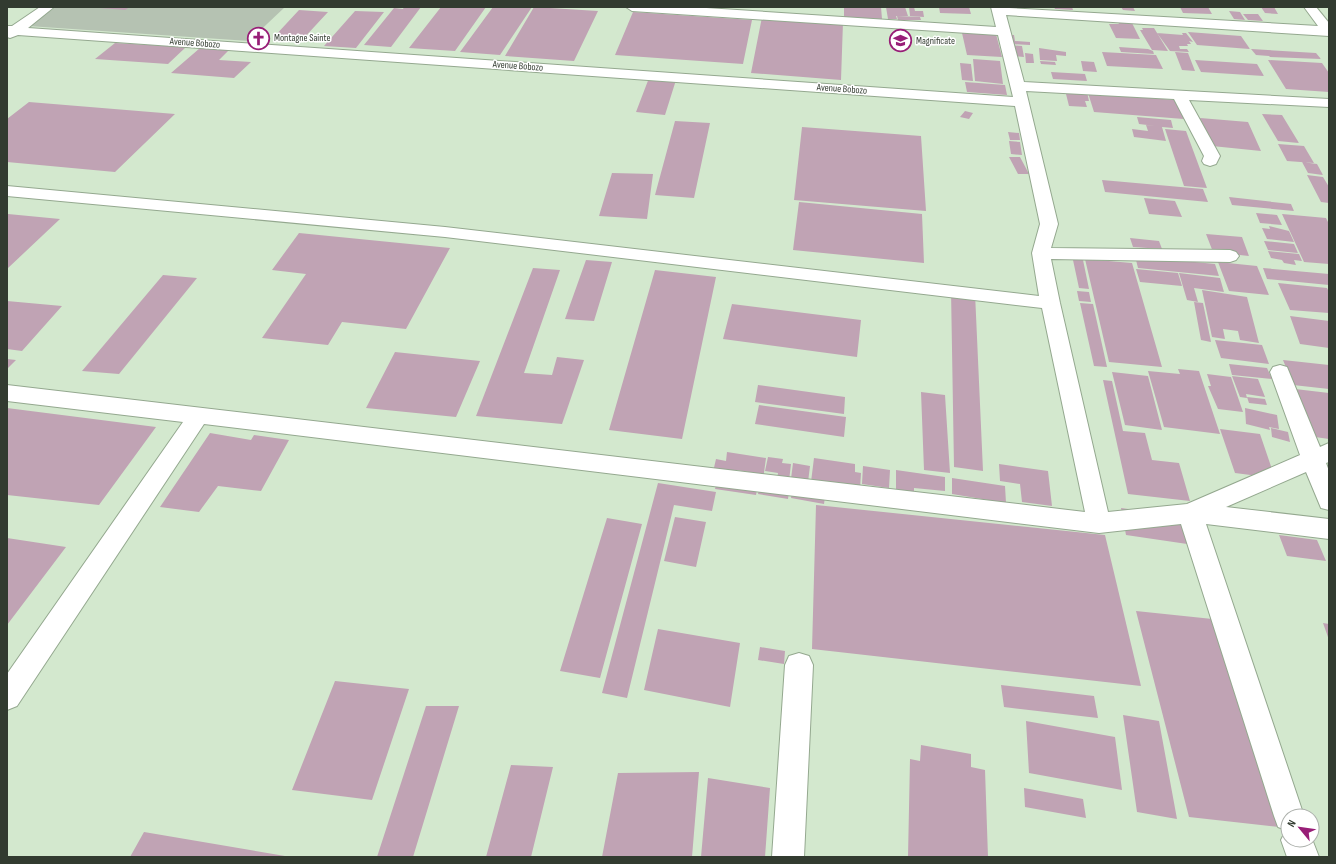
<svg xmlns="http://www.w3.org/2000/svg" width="1336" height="864" font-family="'Sofia Sans Condensed',sans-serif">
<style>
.green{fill:#b5c2b2}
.building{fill:#c0a3b4}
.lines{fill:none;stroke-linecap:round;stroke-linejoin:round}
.minor-casing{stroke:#94a88f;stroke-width:2}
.minor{fill:#fff;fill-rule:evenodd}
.labels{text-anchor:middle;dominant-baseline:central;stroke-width:3;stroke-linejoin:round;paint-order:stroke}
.far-poi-label{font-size:10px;fill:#323b30;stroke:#fff;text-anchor:start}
.far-street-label{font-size:10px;fill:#323b30;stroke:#fff}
</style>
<rect width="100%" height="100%" fill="#d3e8ce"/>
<path class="green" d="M 56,7 L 285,7 L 249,41 L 28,26 Z"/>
<path class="building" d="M 88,7 L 130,7 L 125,10 Z
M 404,7 L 421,7 L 391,47 L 364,45 L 394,8 L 403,9 Z
M 441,7 L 486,7 L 455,51 L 409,48 Z
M 493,7 L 532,7 L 500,55 L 460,52 Z
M 534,7 L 598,11 L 574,61 L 505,56 Z
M 844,7 L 881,7 L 882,19 L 844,17 Z
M 886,7 L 905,7 L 908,16 L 896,16 L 897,19 L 888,19 Z
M 909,7 L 914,7 L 915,11 L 923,11 L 924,17 L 910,16 Z
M 939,7 L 969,7 L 971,14 L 940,13 Z
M 1054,7 L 1072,7 L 1073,10 L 1055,9 Z
M 1121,7 L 1133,7 L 1135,11 L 1123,10 Z
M 1180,7 L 1208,7 L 1212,14 L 1183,13 Z
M 1261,7 L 1274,7 L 1278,14 L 1265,13 Z
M 299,10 L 328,12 L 303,39 L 273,38 Z
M 355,11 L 384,12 L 356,48 L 324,46 Z
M 1229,11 L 1240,12 L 1245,20 L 1234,19 Z
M 633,12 L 752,20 L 743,64 L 615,55 Z
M 1243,14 L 1258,14 L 1263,21 L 1248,20 Z
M 897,16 L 920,17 L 921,20 L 898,20 Z
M 762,17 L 843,22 L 841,80 L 751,73 Z
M 1118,22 L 1132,23 L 1140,39 L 1116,38 L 1109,24 L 1119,24 Z
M 1142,28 L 1154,28 L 1168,51 L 1152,50 L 1140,30 L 1143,30 Z
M 1188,32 L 1241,36 L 1250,49 L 1197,45 Z
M 962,33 L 996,34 L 1002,57 L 967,55 Z
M 1157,33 L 1183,35 L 1182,33 L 1186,33 L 1193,42 L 1189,41 L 1191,44 L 1187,44 L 1188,46 L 1170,46 L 1179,46 L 1180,49 L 1187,49 L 1189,52 L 1170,51 Z
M 1009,35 L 1014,35 L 1015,41 L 1030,42 L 1030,45 L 1010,44 Z
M 115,43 L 186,47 L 168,64 L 95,59 Z
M 1010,45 L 1022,46 L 1024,57 L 1012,56 Z
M 1119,47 L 1148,49 L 1153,51 L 1154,54 L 1121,52 Z
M 200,48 L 229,50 L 219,60 L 251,62 L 234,78 L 171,73 Z
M 1039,48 L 1066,52 L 1066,56 L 1056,55 L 1057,61 L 1040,60 Z
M 1251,49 L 1316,53 L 1321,59 L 1270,57 L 1269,56 L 1256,55 Z
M 1102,52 L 1156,55 L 1163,69 L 1107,66 Z
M 1175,52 L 1188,53 L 1195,71 L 1182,70 Z
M 1025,53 L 1033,54 L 1034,63 L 1026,63 Z
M 973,59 L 1000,61 L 1003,84 L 975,81 Z
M 1195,60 L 1257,64 L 1264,76 L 1201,72 Z
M 1268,60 L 1322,63 L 1329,73 L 1329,92 L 1286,89 Z
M 1040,61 L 1055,62 L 1056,65 L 1041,64 Z
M 1081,61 L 1094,62 L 1097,72 L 1083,71 Z
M 960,63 L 971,64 L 973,81 L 962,80 Z
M 1051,72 L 1085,74 L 1087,81 L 1053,79 Z
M 649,78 L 676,80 L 665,115 L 636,112 Z
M 965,82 L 1005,85 L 1007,95 L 967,92 Z
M 1065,90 L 1087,92 L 1089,101 L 1085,101 L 1087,107 L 1069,106 Z
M 1088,93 L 1175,100 L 1184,119 L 1094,112 Z
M 29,102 L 175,114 L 115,172 L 7,162 L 7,119 Z
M 965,111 L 973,113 L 969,119 L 960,117 Z
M 1262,114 L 1282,115 L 1299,143 L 1278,141 Z
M 1137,117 L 1171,120 L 1173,128 L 1162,127 L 1166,141 L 1134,137 L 1132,129 L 1148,131 L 1146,125 L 1156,126 L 1139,124 Z
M 1200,118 L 1248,122 L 1261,151 L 1212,146 Z
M 675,121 L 710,123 L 694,198 L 655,195 Z
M 802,127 L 921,136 L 926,211 L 794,200 Z
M 1165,129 L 1186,131 L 1207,188 L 1184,186 Z
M 1008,132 L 1019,133 L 1020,140 L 1010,140 Z
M 1009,141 L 1020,142 L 1022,155 L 1011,154 Z
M 1278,144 L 1304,146 L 1314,163 L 1287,161 Z
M 1009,157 L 1020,157 L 1029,174 L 1018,174 Z
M 1302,162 L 1317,164 L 1323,175 L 1308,173 Z
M 612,173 L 653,174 L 647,219 L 599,216 Z
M 1307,175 L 1323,177 L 1329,187 L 1329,203 L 1321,202 Z
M 1102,180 L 1203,189 L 1208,202 L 1105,192 Z
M 1229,197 L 1291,204 L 1294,211 L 1232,205 Z
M 1144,198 L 1175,201 L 1182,217 L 1149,214 Z
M 799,202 L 922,214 L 924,263 L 793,250 Z
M 1256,213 L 1277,215 L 1282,225 L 1260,223 Z
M 8,214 L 60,219 L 7,269 L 7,215 Z
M 1282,214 L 1326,218 L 1329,224 L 1329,264 L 1304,262 Z
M 1269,226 L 1289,231 L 1294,242 L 1267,239 L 1262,228 L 1270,229 Z
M 299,233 L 450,248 L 406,329 L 342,322 L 328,345 L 262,338 L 306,274 L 272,270 Z
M 1206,234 L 1242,237 L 1249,256 L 1213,252 Z
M 1130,238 L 1159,241 L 1162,249 L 1133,247 Z
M 1264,241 L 1294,244 L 1298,253 L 1268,250 Z
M 1268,251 L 1299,254 L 1302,261 L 1294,260 L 1296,265 L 1284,263 L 1282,260 L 1271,258 Z
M 1135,256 L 1215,264 L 1219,276 L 1138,268 Z
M 1085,259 L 1132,263 L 1162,367 L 1109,362 Z
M 586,260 L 612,262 L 594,321 L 565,319 Z
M 1073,260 L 1083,260 L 1089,289 L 1079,288 Z
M 1218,262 L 1257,266 L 1269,295 L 1229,291 Z
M 533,268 L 560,270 L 524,373 L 552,375 L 557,357 L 584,360 L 562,424 L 476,416 Z
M 1263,268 L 1329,274 L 1329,285 L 1267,279 Z
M 1136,269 L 1178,273 L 1182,286 L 1140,282 Z
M 655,270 L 716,277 L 682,439 L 609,430 Z
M 1179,273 L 1220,278 L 1224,292 L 1194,288 L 1198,302 L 1187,300 Z
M 163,275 L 197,278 L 119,374 L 82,371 Z
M 1278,283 L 1327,288 L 1329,292 L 1329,313 L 1290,310 Z
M 951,290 L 975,293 L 983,471 L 954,467 Z
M 1202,290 L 1247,297 L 1259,343 L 1240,340 L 1238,331 L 1223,329 L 1225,339 L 1212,337 Z
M 1077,291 L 1089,292 L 1091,302 L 1079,301 Z
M 7,301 L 62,306 L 22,351 L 7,349 Z
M 1194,302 L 1203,303 L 1211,342 L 1201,340 Z
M 1080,303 L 1093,304 L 1107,367 L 1094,366 Z
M 732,304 L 861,320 L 857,357 L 723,339 Z
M 1290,316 L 1329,321 L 1329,348 L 1300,344 Z
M 1215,340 L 1262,345 L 1269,364 L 1221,358 Z
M 395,352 L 480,361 L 456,417 L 366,408 Z
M 7,359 L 16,360 L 7,369 Z
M 1283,360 L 1329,365 L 1329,389 L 1293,385 Z
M 1229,364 L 1267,368 L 1272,379 L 1232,375 Z
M 1178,369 L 1199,371 L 1220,434 L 1164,427 L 1148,371 L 1180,374 Z
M 1112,372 L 1148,376 L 1162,430 L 1125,425 Z
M 1207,374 L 1231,377 L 1243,412 L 1218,409 L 1208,386 L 1211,386 Z
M 1232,376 L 1258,379 L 1265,397 L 1246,394 L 1247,398 L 1240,397 Z
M 1103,380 L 1112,381 L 1123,431 L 1145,433 L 1152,460 L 1179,463 L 1190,501 L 1128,494 Z
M 758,385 L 845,397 L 844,414 L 755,402 Z
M 1295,389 L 1329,393 L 1329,439 L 1315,437 Z
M 921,392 L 945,395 L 950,473 L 924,470 Z
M 1247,397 L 1265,399 L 1267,405 L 1249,403 Z
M 759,405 L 846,417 L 844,437 L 755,424 Z
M 7,408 L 156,427 L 99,505 L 7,495 Z
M 1245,408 L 1277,415 L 1279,429 L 1269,427 L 1270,430 L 1246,424 Z
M 1271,428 L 1288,432 L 1290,442 L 1272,437 Z
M 1220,429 L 1260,434 L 1275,478 L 1235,473 Z
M 210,433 L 251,440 L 254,435 L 289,440 L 261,491 L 218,486 L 199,512 L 160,507 Z
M 727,452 L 766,458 L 763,480 L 748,477 L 749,472 L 736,470 L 735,475 L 713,472 L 716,459 L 726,461 Z
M 768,457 L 783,459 L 782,463 L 791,464 L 789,481 L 777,479 L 778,473 L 765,471 Z
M 814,458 L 855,464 L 855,472 L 861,473 L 860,489 L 811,482 Z
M 793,463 L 810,466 L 808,482 L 791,479 Z
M 999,464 L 1048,471 L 1052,506 L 1022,502 L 1020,484 L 1000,481 Z
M 863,466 L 890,470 L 889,488 L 862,484 Z
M 896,470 L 945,477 L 945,491 L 914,488 L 914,492 L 896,490 Z
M 718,478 L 758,484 L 756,495 L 715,489 Z
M 952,478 L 1005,486 L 1006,503 L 952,494 Z
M 761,481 L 790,485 L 788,499 L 758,494 Z
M 658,483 L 716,492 L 712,511 L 674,505 L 627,698 L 602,693 Z
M 793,484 L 826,489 L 824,504 L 791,498 Z
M 816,505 L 1105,535 L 1141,686 L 812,649 Z
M 1121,508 L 1187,517 L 1194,545 L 1126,535 Z
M 675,517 L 706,522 L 696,567 L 664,561 Z
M 607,518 L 642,524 L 600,678 L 560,671 Z
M 1279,535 L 1317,540 L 1326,561 L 1287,556 Z
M 7,538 L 66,547 L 7,625 Z
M 1136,611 L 1222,620 L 1288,822 L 1288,828 L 1189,817 Z
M 1323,623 L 1329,624 L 1329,640 Z
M 658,629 L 740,643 L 730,707 L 644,690 Z
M 760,647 L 785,651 L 784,664 L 758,660 Z
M 335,681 L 409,689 L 372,800 L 292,790 Z
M 1001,685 L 1094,696 L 1098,718 L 1004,707 Z
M 426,706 L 459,706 L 413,857 L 377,857 Z
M 1123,715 L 1159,721 L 1177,819 L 1137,812 Z
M 1026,721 L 1115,737 L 1122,790 L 1029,773 Z
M 921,745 L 971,754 L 971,767 L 985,770 L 988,857 L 908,857 L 910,759 L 920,761 Z
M 511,765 L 553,767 L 531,857 L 486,857 Z
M 699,772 L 692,857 L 602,857 L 618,773 Z
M 708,778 L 770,788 L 765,857 L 701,857 Z
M 1024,788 L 1083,799 L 1086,818 L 1025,807 Z
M 144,832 L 285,856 L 285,857 L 130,857 Z"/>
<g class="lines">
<defs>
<path id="minor" d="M 40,7 L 54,7 L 28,28 L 1013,97 L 998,35 L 632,11 L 626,7 L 691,7 L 996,27 L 991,7 L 1318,26 L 1304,7 L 1316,7 L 1329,23 L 1329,36 L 1006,15 L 1024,82 L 1329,99 L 1329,107 L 1189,100 L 1220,156 L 1216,164 L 1210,166 L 1204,164 L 1202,161 L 1204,156 L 1174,99 L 1026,91 L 1058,224 L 1051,248 L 1230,250 L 1236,252 L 1239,256 L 1236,260 L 1230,262 L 1051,259 L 1060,303 L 1108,512 L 1187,504 L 1300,455 L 1270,372 L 1273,367 L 1280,365 L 1287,367 L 1320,447 L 1329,443 L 1329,462 L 1326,463 L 1329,471 L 1329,510 L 1321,508 L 1306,472 L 1226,507 L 1329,519 L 1329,539 L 1206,524 L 1304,816 L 1288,816 L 1288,840 L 1312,839 L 1319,857 L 1287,857 L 1281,840 L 1286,830 L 1278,827 L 1274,816 L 1181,524 L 1099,533 L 204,424 L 17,706 L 7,710 L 7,674 L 183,422 L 7,401 L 7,385 L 1085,512 L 1042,308 L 445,237 L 7,196 L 7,186 L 445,227 L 1039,296 L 1032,253 L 1040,224 L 1015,106 L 18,35 L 10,38 L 7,37 L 7,26 L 12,26 Z
M 799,653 L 809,656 L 813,665 L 804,857 L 772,857 L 785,665 L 789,656 Z"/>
</defs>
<use href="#minor" class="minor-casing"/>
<use href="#minor" class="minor"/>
</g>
<defs>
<symbol id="church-ring" viewBox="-11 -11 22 22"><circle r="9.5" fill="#fff" stroke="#981e77" stroke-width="1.5"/><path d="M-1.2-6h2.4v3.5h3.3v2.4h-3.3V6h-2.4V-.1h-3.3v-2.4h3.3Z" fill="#981e77"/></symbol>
<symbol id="school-ring" viewBox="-11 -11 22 22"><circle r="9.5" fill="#fff" stroke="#981e77" stroke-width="1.5"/><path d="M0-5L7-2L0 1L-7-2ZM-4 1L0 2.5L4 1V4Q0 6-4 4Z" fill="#981e77"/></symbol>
</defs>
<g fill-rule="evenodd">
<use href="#church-ring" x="246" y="26" width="25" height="25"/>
<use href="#school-ring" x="888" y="28" width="25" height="25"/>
</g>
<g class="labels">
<g class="far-poi-label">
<text x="274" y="38">Montagne Sainte</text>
<text x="916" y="41">Magnificate</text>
</g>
<g class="far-street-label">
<text transform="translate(195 43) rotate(4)">Avenue Bobozo</text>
<text transform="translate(518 66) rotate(4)">Avenue Bobozo</text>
<text transform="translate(842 89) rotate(4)">Avenue Bobozo</text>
</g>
</g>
<rect width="1336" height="864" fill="none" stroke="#323b30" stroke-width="16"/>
<g transform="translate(1300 828) rotate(299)"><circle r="19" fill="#ffffff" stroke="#adb1ac"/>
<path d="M0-3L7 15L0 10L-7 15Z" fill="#981e77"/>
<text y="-6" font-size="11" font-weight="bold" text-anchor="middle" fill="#323b30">N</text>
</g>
</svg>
